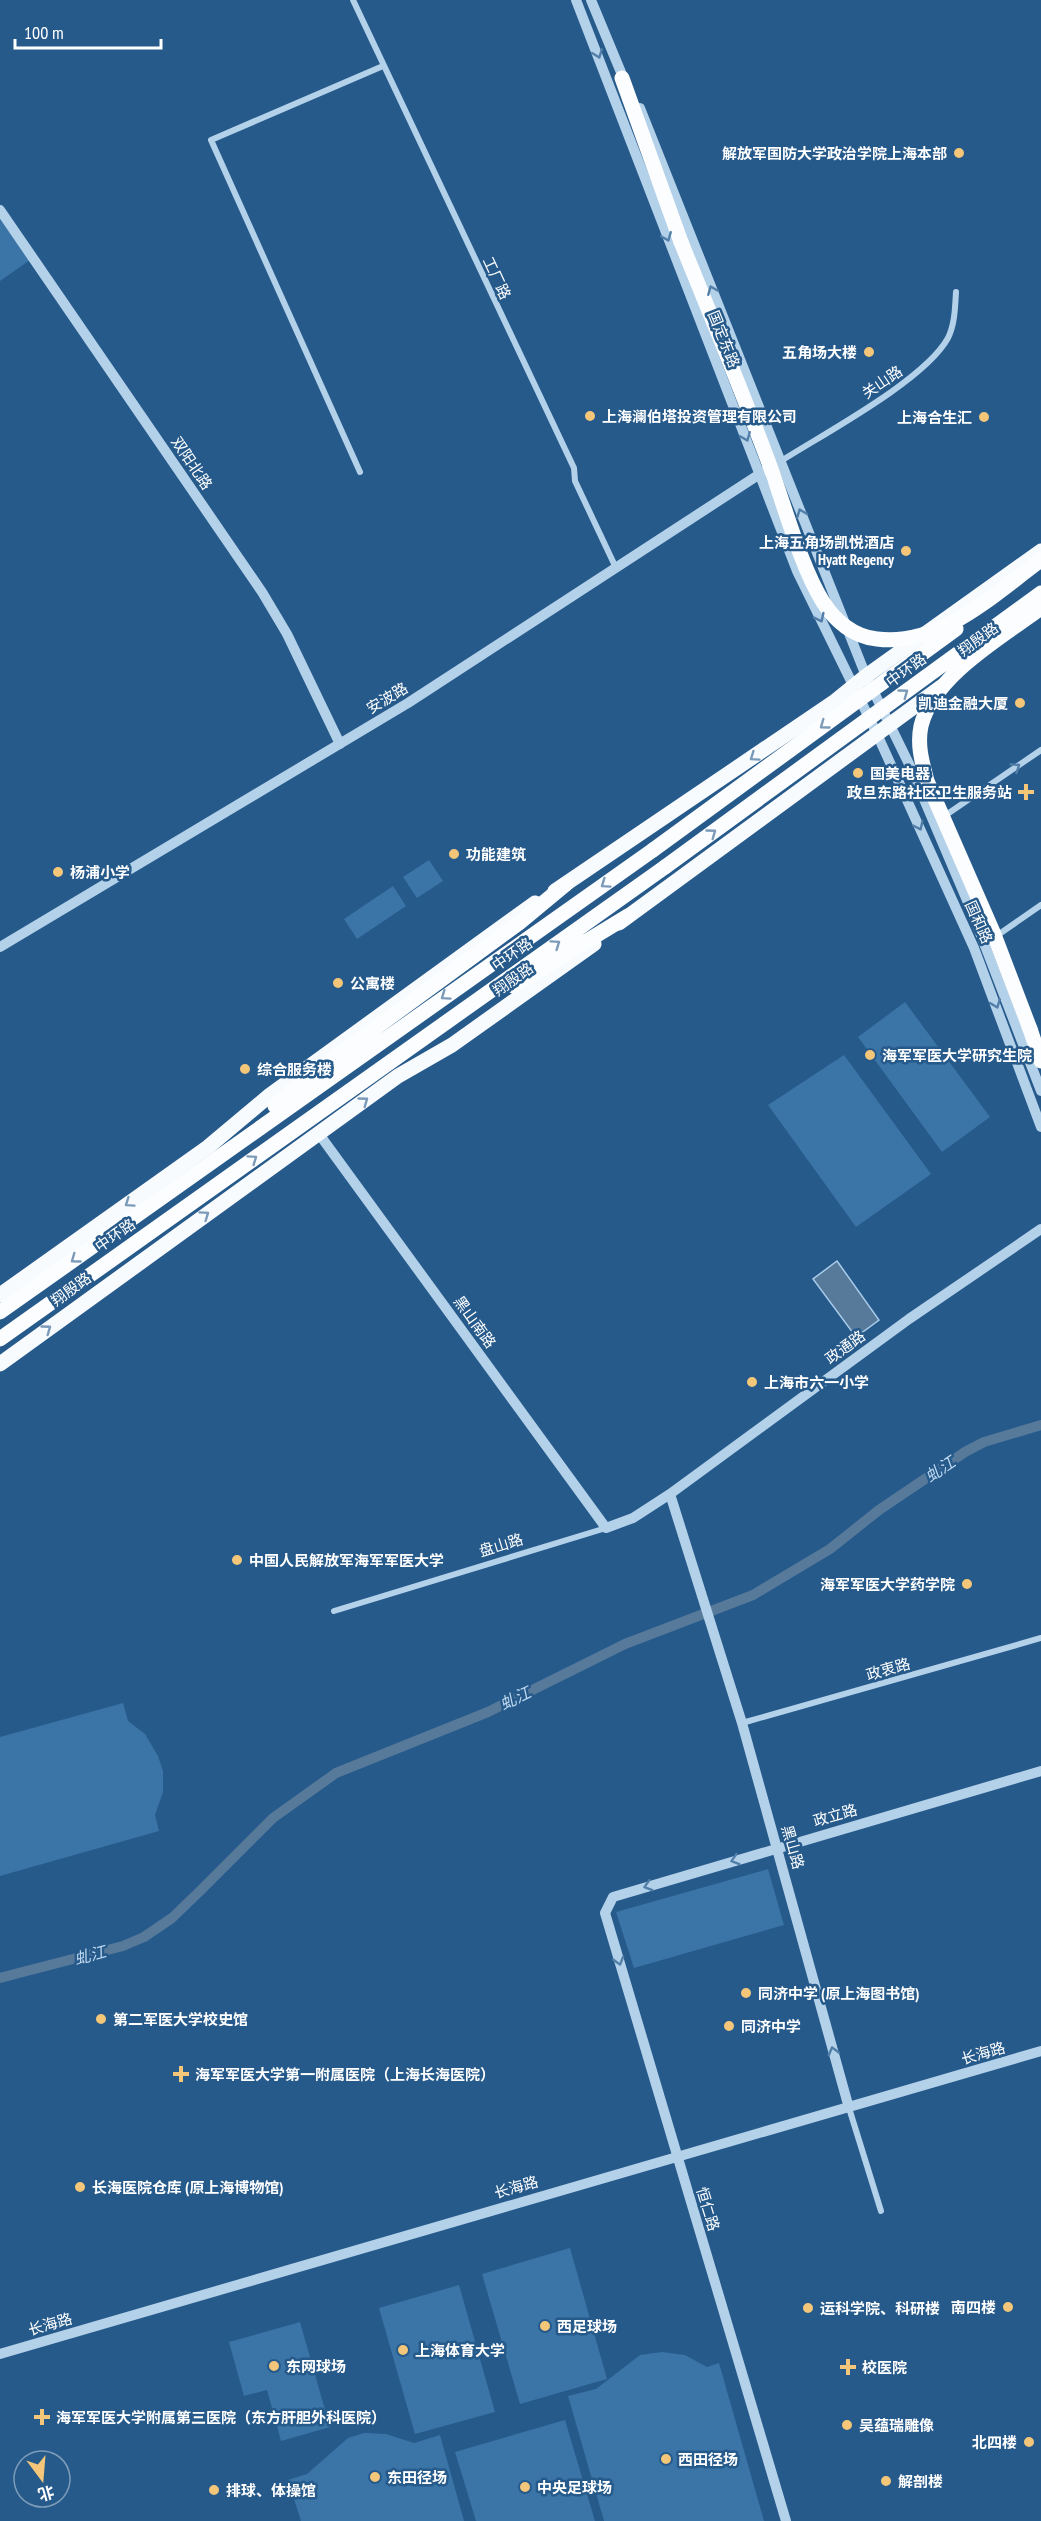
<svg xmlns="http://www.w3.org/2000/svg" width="1041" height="2521" font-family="'PT Sans Narrow','Noto Sans SC',sans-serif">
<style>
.green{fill:#3b74a7}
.water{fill:#577a9b;stroke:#a9ccea;stroke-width:1.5}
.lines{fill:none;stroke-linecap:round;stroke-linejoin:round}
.canal{stroke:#577a9b;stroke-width:10}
.minor{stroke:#b4d1ea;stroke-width:6}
.tertiary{stroke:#b4d1ea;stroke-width:10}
.primary{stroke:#f8fbfe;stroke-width:15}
.trunk{stroke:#fcfdfe;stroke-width:15}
.trunk-bridge{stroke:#fcfdfe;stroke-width:15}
.oneway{stroke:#517ea8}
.oneway2{stroke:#7c9bb9}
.oneway3{stroke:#7a9ab9}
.poi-dot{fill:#f3c679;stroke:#265a8b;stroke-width:2}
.labels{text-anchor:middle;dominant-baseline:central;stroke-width:5;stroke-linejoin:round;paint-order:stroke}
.poi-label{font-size:15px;font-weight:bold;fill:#fff;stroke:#265a8b;text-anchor:start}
.street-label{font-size:15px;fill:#fff;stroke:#265a8b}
.water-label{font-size:16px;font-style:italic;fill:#c0daf1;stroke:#265a8b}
</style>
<rect width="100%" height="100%" fill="#265a8b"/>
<path class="green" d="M 0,219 L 30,260 L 0,281 Z
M 429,860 L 443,881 L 417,898 L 403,877 Z
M 393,886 L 406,906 L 357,939 L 344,919 Z
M 905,1002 L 990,1117 L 942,1152 L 858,1037 Z
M 844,1055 L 931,1174 L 856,1227 L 768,1105 Z
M 123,1703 L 128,1721 L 145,1734 L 158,1756 L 163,1771 L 163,1792 L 155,1815 L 159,1831 L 0,1876 L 0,1737 Z
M 768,1869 L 784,1925 L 634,1968 L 616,1912 Z
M 570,2248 L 607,2379 L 520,2404 L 482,2274 Z
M 459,2285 L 495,2412 L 415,2434 L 379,2308 Z
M 300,2322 L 330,2427 L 281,2441 L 267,2390 L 244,2396 L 229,2342 Z
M 662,2352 L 685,2355 L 707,2367 L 719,2363 L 764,2521 L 604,2521 L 568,2396 L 596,2389 L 640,2355 Z
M 565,2420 L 595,2521 L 476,2521 L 455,2452 Z
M 364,2433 L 386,2434 L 414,2443 L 440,2435 L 464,2521 L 301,2521 L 288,2480 L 307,2474 L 348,2438 Z"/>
<path class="water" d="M 837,1261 L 879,1320 L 856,1337 L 813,1279 Z"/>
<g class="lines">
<path class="canal" d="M 0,1978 L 123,1946 L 144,1937 L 172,1918 L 201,1890 L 273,1818 L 336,1773 L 488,1712 L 625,1644 L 753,1595 L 830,1549 L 879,1510 L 965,1452 L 984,1442 L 1041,1425"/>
<path class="minor" d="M 353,0 L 574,468 L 575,481 L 616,568
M 781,461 C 825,433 925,380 948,338 C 955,324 955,307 956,292
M 360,472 L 211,140 L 383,66
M 943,817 L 1041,750
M 995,937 L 1041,905
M 334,1611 L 606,1528
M 742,1723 L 1041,1638
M 849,2108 L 881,2211"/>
<path class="tertiary" d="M 576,0 L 797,571 L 877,734 L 974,948 L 1041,1127
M 591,0 L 625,82
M 640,108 L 866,676 L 909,764 L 972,912 L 1041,1091
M 0,210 L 262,592 L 287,634 L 340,744
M 0,947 L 408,703 L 766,470
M 319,1134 L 606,1528 L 633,1518 L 670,1494 L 909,1319 L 1041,1229
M 670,1494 L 742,1723 L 849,2108
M 0,2354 L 1041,2051
M 786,2521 L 605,1913 L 613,1897 L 1041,1771"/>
<path class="primary" d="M 555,891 L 834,702 L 866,676 L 1041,551
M 619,923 L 941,687
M 0,1295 L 208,1147 L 270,1095 L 535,903
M 0,1364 L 398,1076 L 452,1045 L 594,944"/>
<path class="trunk" d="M 622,78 L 681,242
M 513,986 L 628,916
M 1030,1029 L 1041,1061
M 275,1106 L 307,1078 L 519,923 L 566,884
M 0,1312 L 653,850
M 0,1339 L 665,867"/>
<path class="trunk-bridge" d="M 681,242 C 711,316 742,391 770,466 C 785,507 801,567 823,602 C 835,621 854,637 877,639 C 941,647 994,594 1041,560
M 653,850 L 956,629
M 665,867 L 1041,593
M 1030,1029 L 993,932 L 927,781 C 922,762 917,745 921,726 C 933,676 1002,637 1041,608"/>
</g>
<defs><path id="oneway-chevron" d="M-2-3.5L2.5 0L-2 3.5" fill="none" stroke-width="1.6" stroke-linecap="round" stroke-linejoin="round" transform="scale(1.5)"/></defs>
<g class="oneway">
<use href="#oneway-chevron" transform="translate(598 54) rotate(69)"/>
<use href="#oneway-chevron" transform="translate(667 237) rotate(68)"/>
<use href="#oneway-chevron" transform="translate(712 290) rotate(-112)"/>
<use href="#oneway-chevron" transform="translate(746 437) rotate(68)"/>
<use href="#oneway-chevron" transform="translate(801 513) rotate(-111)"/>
<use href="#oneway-chevron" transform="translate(820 618) rotate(64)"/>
<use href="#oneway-chevron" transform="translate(1016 767) rotate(-34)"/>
<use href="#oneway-chevron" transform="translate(919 826) rotate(65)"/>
<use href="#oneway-chevron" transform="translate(996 1004) rotate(69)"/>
<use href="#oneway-chevron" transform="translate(735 1860) rotate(163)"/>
<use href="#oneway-chevron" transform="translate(648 1886) rotate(163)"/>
<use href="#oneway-chevron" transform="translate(619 1961) rotate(74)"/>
<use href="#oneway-chevron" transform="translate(833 2051) rotate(-105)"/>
</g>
<g class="oneway2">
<use href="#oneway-chevron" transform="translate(904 693) rotate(-36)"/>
<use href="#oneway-chevron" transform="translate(824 725) rotate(144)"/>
<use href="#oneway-chevron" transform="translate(712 833) rotate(-36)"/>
<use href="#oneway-chevron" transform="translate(605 884) rotate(145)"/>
<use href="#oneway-chevron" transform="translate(556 944) rotate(-35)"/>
<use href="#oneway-chevron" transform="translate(445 996) rotate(145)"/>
<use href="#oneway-chevron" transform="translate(253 1159) rotate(-35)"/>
<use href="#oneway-chevron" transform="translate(75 1259) rotate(144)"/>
</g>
<g class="oneway3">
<use href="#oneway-chevron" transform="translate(754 757) rotate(145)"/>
<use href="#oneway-chevron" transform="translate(364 1101) rotate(-36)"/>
<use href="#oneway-chevron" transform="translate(129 1203) rotate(145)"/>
<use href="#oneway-chevron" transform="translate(205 1215) rotate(-35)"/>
<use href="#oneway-chevron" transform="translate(47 1329) rotate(-36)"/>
</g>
<g class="poi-dot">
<circle cx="959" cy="153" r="6"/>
<circle cx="869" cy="352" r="6"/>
<circle cx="590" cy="416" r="6"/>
<circle cx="984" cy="417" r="6"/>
<circle cx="906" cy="551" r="6"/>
<circle cx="1020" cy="703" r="6"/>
<circle cx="858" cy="773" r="6"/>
<path d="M1023 783h6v6h6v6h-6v6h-6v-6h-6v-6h6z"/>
<circle cx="454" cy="854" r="6"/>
<circle cx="58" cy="872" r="6"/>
<circle cx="338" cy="983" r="6"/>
<circle cx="870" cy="1055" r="6"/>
<circle cx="245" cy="1069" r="6"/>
<circle cx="752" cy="1382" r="6"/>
<circle cx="237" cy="1560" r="6"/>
<circle cx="967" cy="1584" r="6"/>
<circle cx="746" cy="1993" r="6"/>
<circle cx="101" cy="2019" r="6"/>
<circle cx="729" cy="2026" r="6"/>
<path d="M178 2065h6v6h6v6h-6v6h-6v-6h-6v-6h6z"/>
<circle cx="80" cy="2187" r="6"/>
<circle cx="1008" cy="2307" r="6"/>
<circle cx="808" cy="2308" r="6"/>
<circle cx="545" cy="2326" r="6"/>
<circle cx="403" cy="2350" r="6"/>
<circle cx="274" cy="2366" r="6"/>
<path d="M845 2358h6v6h6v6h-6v6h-6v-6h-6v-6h6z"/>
<path d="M39 2408h6v6h6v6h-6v6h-6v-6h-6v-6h6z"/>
<circle cx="847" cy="2425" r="6"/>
<circle cx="1029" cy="2442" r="6"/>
<circle cx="666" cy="2459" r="6"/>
<circle cx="375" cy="2477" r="6"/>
<circle cx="886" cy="2481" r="6"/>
<circle cx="525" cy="2487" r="6"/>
<circle cx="214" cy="2490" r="6"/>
</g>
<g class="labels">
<g class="poi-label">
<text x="947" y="153" text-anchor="end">解放军国防大学政治学院上海本部</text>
<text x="857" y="352" text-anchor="end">五角场大楼</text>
<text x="602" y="416">上海澜伯塔投资管理有限公司</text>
<text x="972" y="417" text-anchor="end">上海合生汇</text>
<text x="894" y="542" text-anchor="end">上海五角场凯悦酒店<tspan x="894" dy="17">Hyatt Regency</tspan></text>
<text x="1008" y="703" text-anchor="end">凯迪金融大厦</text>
<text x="870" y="773">国美电器</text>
<text x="1012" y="792" text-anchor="end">政旦东路社区卫生服务站</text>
<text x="466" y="854">功能建筑</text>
<text x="70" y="872">杨浦小学</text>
<text x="350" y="983">公寓楼</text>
<text x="882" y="1055">海军军医大学研究生院</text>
<text x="257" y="1069">综合服务楼</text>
<text x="764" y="1382">上海市六一小学</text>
<text x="249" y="1560">中国人民解放军海军军医大学</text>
<text x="955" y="1584" text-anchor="end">海军军医大学药学院</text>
<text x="758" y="1993">同济中学 (原上海图书馆)</text>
<text x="113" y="2019">第二军医大学校史馆</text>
<text x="741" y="2026">同济中学</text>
<text x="195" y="2074">海军军医大学第一附属医院（上海长海医院）</text>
<text x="92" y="2187">长海医院仓库 (原上海博物馆)</text>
<text x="996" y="2307" text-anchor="end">南四楼</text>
<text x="820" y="2308">运科学院、科研楼</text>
<text x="557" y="2326">西足球场</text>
<text x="415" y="2350">上海体育大学</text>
<text x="286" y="2366">东网球场</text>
<text x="862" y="2367">校医院</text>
<text x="56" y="2417">海军军医大学附属第三医院（东方肝胆外科医院）</text>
<text x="859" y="2425">吴蕴瑞雕像</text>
<text x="1017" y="2442" text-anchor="end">北四楼</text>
<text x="678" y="2459">西田径场</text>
<text x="387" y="2477">东田径场</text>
<text x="898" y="2481">解剖楼</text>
<text x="537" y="2487">中央足球场</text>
<text x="226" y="2490">排球、体操馆</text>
</g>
<g class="street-label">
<text transform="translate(497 278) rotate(65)">工厂路</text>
<text transform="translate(724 339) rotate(68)">国定东路</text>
<text transform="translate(882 382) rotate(-34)">关山路</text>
<text transform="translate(192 463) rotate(56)">双阳北路</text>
<text transform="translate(978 639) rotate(-36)">翔殷路</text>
<text transform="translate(906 670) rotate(-36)">中环路</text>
<text transform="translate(387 698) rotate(-31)">安波路</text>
<text transform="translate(979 922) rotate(66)">国和路</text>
<text transform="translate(512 954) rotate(-35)">中环路</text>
<text transform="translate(513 979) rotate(-35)">翔殷路</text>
<text transform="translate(115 1235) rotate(-35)">中环路</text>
<text transform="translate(71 1289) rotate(-36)">翔殷路</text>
<text transform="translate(475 1322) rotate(54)">黑山南路</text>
<text transform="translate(845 1347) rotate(-36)">政通路</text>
<text transform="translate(501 1545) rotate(-17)">盘山路</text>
<text transform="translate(888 1669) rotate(-16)">政衷路</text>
<text transform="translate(835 1815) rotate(-16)">政立路</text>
<text transform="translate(793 1847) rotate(74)">黑山路</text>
<text transform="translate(983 2053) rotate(-16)">长海路</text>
<text transform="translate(516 2187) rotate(-16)">长海路</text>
<text transform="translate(708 2209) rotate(73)">恒仁路</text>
<text transform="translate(50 2324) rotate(-16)">长海路</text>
</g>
<g class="water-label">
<text transform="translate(940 1469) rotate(-34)">虬江</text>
<text transform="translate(515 1698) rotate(-26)">虬江</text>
<text transform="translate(90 1955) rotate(-15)">虬江</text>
</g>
</g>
<g transform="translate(42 2479) rotate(164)"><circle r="28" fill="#265a8b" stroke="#7d9cb9" stroke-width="1.5"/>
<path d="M0-4.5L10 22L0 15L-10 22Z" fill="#f3c679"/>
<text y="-9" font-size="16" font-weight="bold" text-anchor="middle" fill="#ffffff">北</text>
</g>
<path d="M15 39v9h146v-9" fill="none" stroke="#ffffff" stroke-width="3"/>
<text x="24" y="39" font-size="18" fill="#ffffff" stroke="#265a8b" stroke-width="4.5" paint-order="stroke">100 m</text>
</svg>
